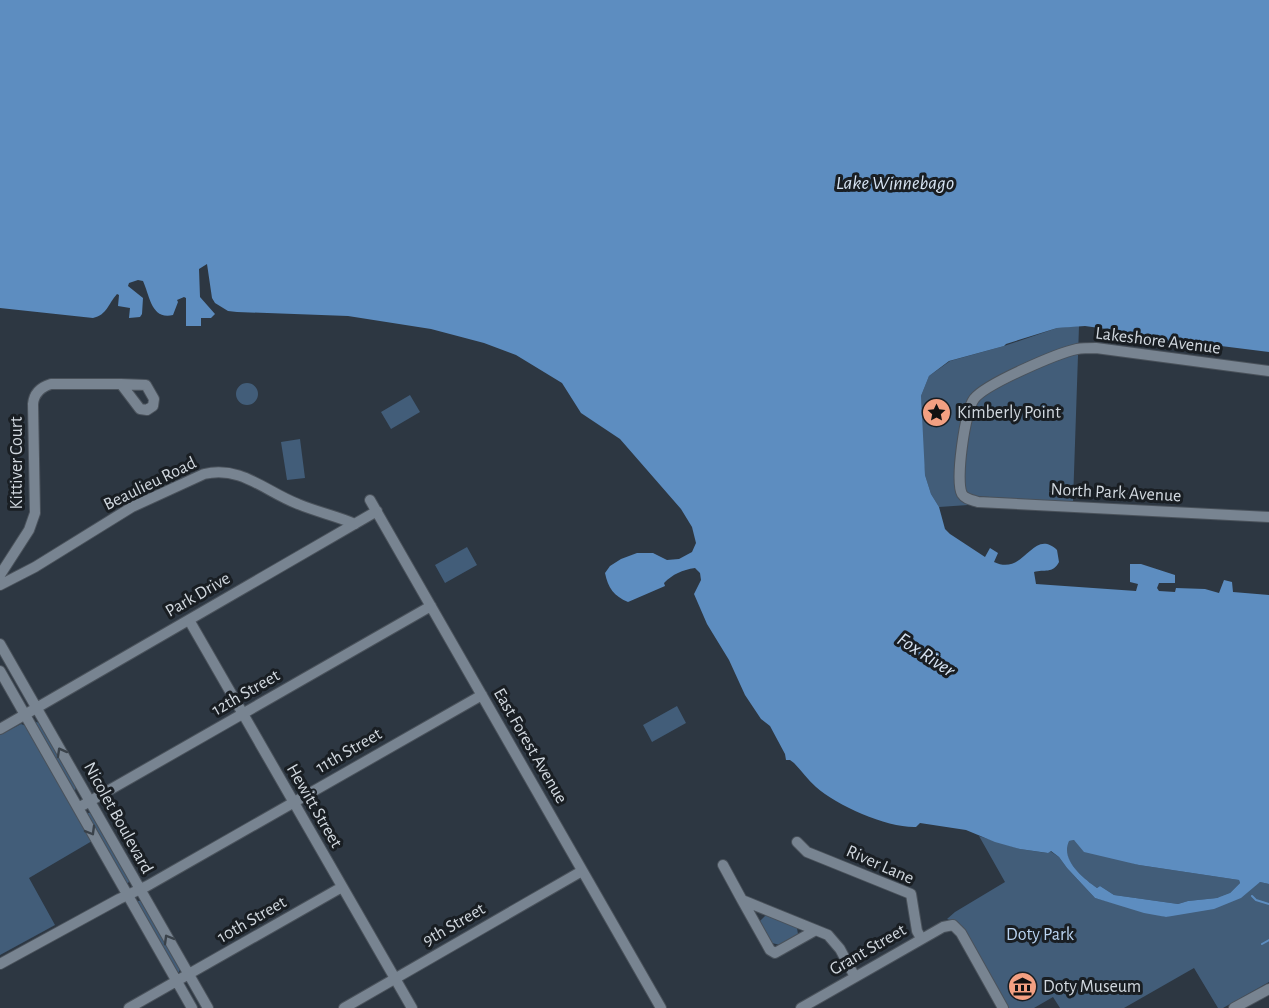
<svg xmlns="http://www.w3.org/2000/svg" width="1269" height="1008" font-family="'Alegreya Sans',sans-serif">
<style>
.green{fill:#425d79}
.water{fill:#5d8dc0;fill-rule:evenodd}
.lines{fill:none;stroke-linecap:round;stroke-linejoin:round}
.stream{stroke:#5d8dc0;stroke-width:2}
.minor-casing{stroke:#4a525b;stroke-width:12}
.minor{stroke:#788491;stroke-width:10}
.oneway{stroke:#3a424a}
.labels{text-anchor:middle;dominant-baseline:central;stroke-width:6;stroke-linejoin:round;paint-order:stroke}
.street-label{font-size:18px;fill:#d1d8df;stroke:#191e23}
.poi-label{font-size:18px;fill:#d1d8df;stroke:#191e23;text-anchor:start}
.park-label{font-size:18px;fill:#bad4f1;stroke:#191e23}
.water-label{font-size:20px;font-style:italic;fill:#d6e3f2;stroke:#191e23}
</style>
<rect width="100%" height="100%" fill="#2d3742"/>
<path class="green" d="M 1079,326 L 1073,502 L 973,496 L 968,505 L 939,507 L 931,494 L 925,475 L 922,445 L 921,396 L 929,376 L 950,361 L 1004,346 L 1057,328 Z
M236 394a11 11 0 1 1 22 0a11 11 0 1 1-22 0Z
M 410,395 L 420,412 L 391,429 L 381,412 Z
M 300,439 L 305,478 L 287,480 L 281,442 Z
M 467,547 L 477,565 L 445,583 L 435,565 Z
M 677,706 L 686,723 L 652,742 L 643,725 Z
M 36,722 L 40,723 L 76,787 L 75,791 L 35,724 Z
M 21,724 L 26,726 L 92,841 L 29,878 L 55,925 L 0,955 L 0,735 Z
M 88,813 L 91,813 L 130,880 L 128,883 L 126,884 L 87,814 Z
M 979,836 L 1020,849 L 1047,853 L 1050,851 L 1059,857 L 1067,868 L 1095,898 L 1166,917 L 1260,882 L 1269,884 L 1269,982 L 1223,1008 L 1218,1008 L 1194,968 L 1124,1008 L 1060,1008 L 1053,997 L 1034,1008 L 1009,1008 L 966,931 L 958,923 L 947,919 L 955,912 L 1005,882 Z
M 1074,840 L 1113,857 L 1139,865 L 1239,880 L 1240,883 L 1230,893 L 1217,898 L 1188,901 L 1178,904 L 1114,895 L 1100,886 L 1097,888 C 1083,878 1060,860 1068,841 Z
M 138,901 L 141,901 L 180,969 L 179,972 L 176,972 L 137,903 Z
M 766,915 L 797,928 L 798,934 L 780,945 L 772,943 L 760,921 Z"/>
<path class="water" d="M 0,0 L 1269,0 L 1269,352 L 1205,344 L 1170,344 L 1128,332 L 1085,326 L 1057,328 L 1006,344 L 1004,346 L 949,361 L 929,376 L 921,396 L 925,475 L 931,494 L 939,507 L 945,529 L 950,534 L 985,557 L 990,548 L 998,553 L 994,562 C 1025,577 1032,527 1057,550 L 1059,562 C 1053,574 1044,569 1034,572 L 1036,584 L 1136,591 L 1138,584 L 1130,582 L 1130,564 L 1141,564 L 1175,575 L 1175,583 L 1159,583 L 1157,588 L 1159,591 L 1175,592 L 1176,588 L 1205,589 L 1219,593 L 1224,580 L 1232,582 L 1233,592 L 1269,595 L 1269,884 L 1260,882 L 1241,898 L 1214,909 L 1166,917 L 1144,913 L 1095,898 L 1067,868 L 1059,857 L 1051,851 L 1048,853 L 1020,849 L 995,842 L 966,830 L 920,823 L 916,827 C 888,828 837,806 816,787 C 808,780 802,771 794,763 L 790,760 L 786,760 L 785,754 L 770,726 L 761,719 L 745,695 L 729,660 L 707,624 L 694,594 L 701,580 L 700,573 L 695,568 C 682,570 673,574 664,583 L 665,586 L 628,602 C 614,596 608,588 605,573 L 610,566 L 621,559 L 637,553 L 653,553 L 667,560 L 679,559 L 692,552 L 696,543 L 692,527 L 681,509 L 620,439 L 581,413 L 562,383 L 516,355 L 484,343 L 431,329 L 348,316 L 237,312 L 228,311 L 215,303 L 212,298 L 207,264 L 199,269 L 200,297 L 215,314 L 211,318 L 201,318 L 201,326 L 186,326 L 186,298 L 184,297 L 177,300 L 178,302 L 173,315 C 151,320 150,296 143,281 L 138,280 L 129,283 L 128,286 L 143,298 L 142,314 L 140,317 L 129,318 L 130,308 L 118,306 L 119,295 L 117,294 C 108,304 107,315 93,318 L 0,308 ZM 1074,840 L 1084,852 L 1139,865 L 1239,880 L 1240,883 L 1230,893 L 1217,898 L 1188,901 L 1178,904 L 1114,895 L 1100,886 L 1097,888 C 1083,878 1060,860 1069,841 Z"/>
<g class="lines">
<path class="stream" d="M 1252,896 L 1256,900 L 1269,904
M 1262,944 L 1269,940"/>
<defs>
<path id="minor" d="M 1269,371 L 1096,348 C 1090,348 1083,348 1077,349 C 1058,353 985,384 974,399 C 965,411 955,481 962,494 C 965,499 972,500 978,502 L 1269,517
M 121,384 L 146,385 L 154,399 L 153,406 L 147,410 L 140,409 Z
M 370,500 L 661,1008
M 0,575 L 29,530 L 35,513 L 33,404 C 34,393 41,387 51,384 L 121,384
M 0,585 L 35,567 L 132,507 L 204,474 C 241,465 266,492 298,504 C 317,512 337,516 355,524
M 189,620 L 412,1008
M 0,644 L 208,1008
M 0,671 L 192,1008
M 0,729 L 377,511
M 78,808 L 431,606
M 797,842 L 807,852 L 911,894 L 917,931 L 921,938
M 723,865 L 742,900 L 828,935 L 840,949 L 855,977
M 742,900 L 770,950 L 775,953 L 816,930
M 0,964 L 119,899 L 147,886 L 482,695
M 129,1008 L 342,887
M 344,1008 L 582,871
M 801,1008 L 943,927 L 953,925 L 961,933 L 1003,1008
M 1234,1008 L 1269,989"/>
</defs>
<use href="#minor" class="minor-casing"/>
<use href="#minor" class="minor"/>
</g>
<defs><path id="oneway-chevron" d="M-2-3.5L2.5 0L-2 3.5" fill="none" stroke-width="1.6" stroke-linecap="round" stroke-linejoin="round" transform="scale(1.5)"/></defs>
<g class="oneway">
<use href="#oneway-chevron" transform="translate(61 752) rotate(-119)"/>
<use href="#oneway-chevron" transform="translate(91 831) rotate(60)"/>
<use href="#oneway-chevron" transform="translate(168 939) rotate(-120)"/>
</g>
<defs>
<symbol id="sight-disc" viewBox="-11 -11 22 22"><circle r="9.5" fill="#f3a082" stroke="#191e23"/><path d="M0-6L1.8-2.2L6-1.7L2.9 1.2L3.7 5.4L0 3.3L-3.7 5.4L-2.9 1.2L-6-1.7L-1.8-2.2Z" fill="#111"/></symbol>
<symbol id="museum-disc" viewBox="-11 -11 22 22"><circle r="9.5" fill="#f3a082" stroke="#191e23"/><path d="M0-6L6-3V-2H-6V-3ZM-5-1h2V3h-2ZM-1-1h2V3h-2ZM3-1h2V3H3ZM-6 4H6V6H-6Z" fill="#111"/></symbol>
</defs>
<g fill-rule="evenodd">
<use href="#sight-disc" x="920" y="396" width="33" height="33"/>
<use href="#museum-disc" x="1006" y="970" width="33" height="33"/>
</g>
<g class="labels">
<g class="street-label">
<text transform="translate(1158 341) rotate(7)">Lakeshore Avenue</text>
<text transform="translate(17 463) rotate(-90)">Kittiver Court</text>
<text transform="translate(150 484) rotate(-26)">Beaulieu Road</text>
<text transform="translate(1116 493) rotate(3)">North Park Avenue</text>
<text transform="translate(198 595) rotate(-30)">Park Drive</text>
<text transform="translate(246 693) rotate(-30)">12th Street</text>
<text transform="translate(530 746) rotate(60)">East Forest Avenue</text>
<text transform="translate(349 751) rotate(-30)">11th Street</text>
<text transform="translate(314 806) rotate(60)">Hewitt Street</text>
<text transform="translate(118 818) rotate(61)">Nicolet Boulevard</text>
<text transform="translate(880 865) rotate(24)">River Lane</text>
<text transform="translate(252 920) rotate(-30)">10th Street</text>
<text transform="translate(454 925) rotate(-30)">9th Street</text>
<text transform="translate(868 950) rotate(-30)">Grant Street</text>
</g>
<g class="poi-label">
<text x="957" y="413">Kimberly Point</text>
<text x="1043" y="987">Doty Museum</text>
</g>
<g class="park-label">
<text x="1040" y="935">Doty Park</text>
</g>
<g class="water-label">
<text x="895" y="183">Lake Winnebago</text>
<text transform="translate(926 655) rotate(33)">Fox River</text>
</g>
</g>
</svg>
